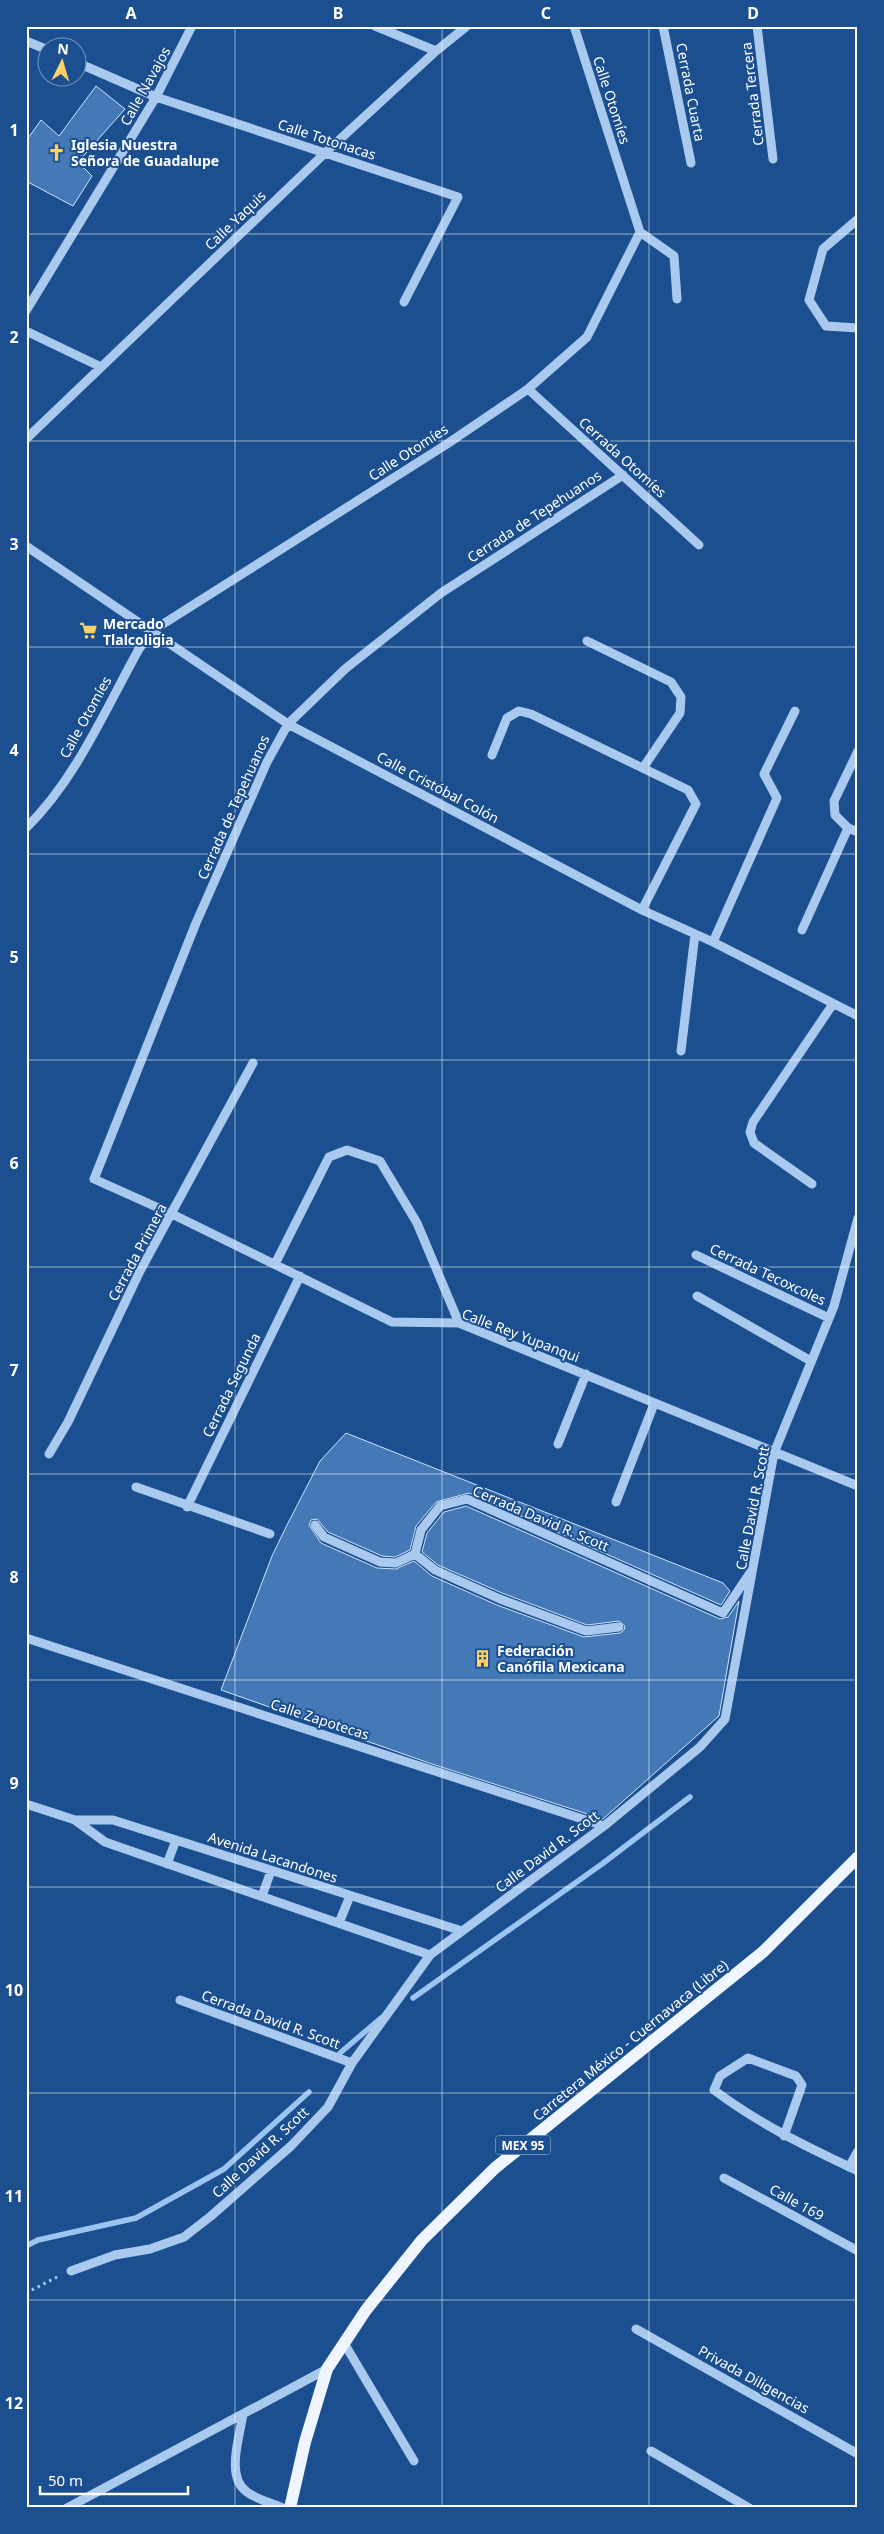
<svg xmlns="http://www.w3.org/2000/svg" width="884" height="2534" font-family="'Noto Sans',sans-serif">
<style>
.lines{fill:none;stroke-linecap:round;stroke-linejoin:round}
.stream{stroke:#9cc4f0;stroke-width:5.5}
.building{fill:#4478b7;stroke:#cfe3fa}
.path{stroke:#a9c9ee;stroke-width:3;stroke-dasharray:2.5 4;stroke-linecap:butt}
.minor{stroke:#a9c9ee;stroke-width:9}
.major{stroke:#f0f6ff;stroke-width:12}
.grid{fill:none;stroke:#fff;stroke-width:1;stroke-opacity:0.55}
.labels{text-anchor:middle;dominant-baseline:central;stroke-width:4;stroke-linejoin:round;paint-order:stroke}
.shield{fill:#1b4f8f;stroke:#bbcadd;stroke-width:1}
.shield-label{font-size:12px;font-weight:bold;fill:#fff}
.street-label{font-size:14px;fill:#fff;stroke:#1b4f8f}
.poi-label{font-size:14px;font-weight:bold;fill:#fff;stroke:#1b4f8f;text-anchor:start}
.neatline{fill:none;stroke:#fff;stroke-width:2}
.grid-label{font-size:16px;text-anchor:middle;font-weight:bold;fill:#fff}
</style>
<rect width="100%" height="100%" fill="#1b4f8f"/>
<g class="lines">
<path class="stream" d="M 413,1998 L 602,1864 L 690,1797
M 340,2053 L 381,2018
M 26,2246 L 38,2240 L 136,2218 L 224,2169 L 309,2092"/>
</g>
<path class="building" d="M 96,86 L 125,109 L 78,162 L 92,176 L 73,206 L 26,181 L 26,141 L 41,120 L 59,136 Z
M 346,1433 L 723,1583 L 730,1591 L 721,1605 L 469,1493 L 436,1502 L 416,1526 L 410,1550 L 395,1557 L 382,1556 L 328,1532 L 317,1519 L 311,1520 L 309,1525 L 321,1543 L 377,1568 L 396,1569 L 414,1561 L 432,1576 L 497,1605 L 584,1637 L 620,1633 L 624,1630 L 625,1626 L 619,1621 L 587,1625 L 502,1593 L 438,1565 L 422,1552 L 427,1533 L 444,1512 L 466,1506 L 720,1619 L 728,1617 L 739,1601 L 719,1716 L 603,1819 L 432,1764 L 221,1690 L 272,1556 L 287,1525 L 320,1461 Z"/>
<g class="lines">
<path class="path" d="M 26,2293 L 59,2276"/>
<path class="minor" d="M 375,26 L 436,51
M 663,26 L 691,163
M 757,26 L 773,159
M 26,41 L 48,50
M 78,63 L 156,97 L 458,197 L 404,302
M 858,219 L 823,249 L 809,300 L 826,326 L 858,328
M 640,232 L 674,256 L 677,299
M 26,311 L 156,97 L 192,26
M 26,331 L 101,367
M 528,389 L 699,545
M 26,439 L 325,153 L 436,51 L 467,26
M 623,475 L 441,593 L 345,669 L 288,724 L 267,762 L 196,923 L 94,1179 L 172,1214 L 392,1322 L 459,1323 L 858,1486
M 26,546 L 288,724 L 642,910 L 713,942 L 858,1016
M 587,641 L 671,682 L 681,697 L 680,713 L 643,768
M 858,751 L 834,801 L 835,815 L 848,828 L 858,832
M 492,755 L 507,718 L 519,711 L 531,714 L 688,790 L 696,804 L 642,910
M 26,828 C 76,779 105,710 139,649 L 152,631 L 447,444 L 528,389 L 587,337 L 640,232 L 574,26
M 802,930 L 848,828
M 713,942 L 777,798 L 764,774 L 795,711
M 681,1051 L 695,934
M 812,1184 L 754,1143 L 750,1132 L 753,1122 L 833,1004
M 696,1255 L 829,1318
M 275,1264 L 329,1157 L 347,1150 L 380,1161 L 417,1223 L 459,1323
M 697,1296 L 811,1361
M 558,1444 L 586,1374
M 49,1454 L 68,1422 L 140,1271 L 253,1063
M 136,1487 L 270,1534
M 616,1502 L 654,1404
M 187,1507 L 300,1276
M 315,1525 L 324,1537 L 380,1562 L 396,1563 L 415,1554
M 619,1627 L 586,1631 L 500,1599 L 435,1570 L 415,1554 L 421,1530 L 440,1506 L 467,1499 L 723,1613 L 752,1570
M 26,1638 L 604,1826
M 26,1804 L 75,1820 L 105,1842 L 430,1955
M 75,1820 L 113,1820 L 462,1931
M 167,1864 L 176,1840
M 262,1896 L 271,1871
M 339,1923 L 350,1896
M 180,2000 L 352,2063
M 784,2136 L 802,2085 L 796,2076 L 748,2058 L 720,2076 L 714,2090 C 759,2124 807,2147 858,2171
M 849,2167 L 858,2151
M 724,2178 L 858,2251
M 71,2271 L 115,2255 L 150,2249 L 184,2237 L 211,2216 L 291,2146 L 328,2107 L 352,2063 L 430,1955 L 604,1826 L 700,1747 L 725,1719 L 774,1453 L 834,1306 L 858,1218
M 636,2329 L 858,2454
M 344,2343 L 414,2461
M 243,2414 C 240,2436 225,2477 247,2492 C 256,2499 272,2503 283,2508
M 651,2451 L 749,2508
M 67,2508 L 327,2369"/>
<path class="major" d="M 290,2508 L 305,2442 L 327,2369 L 366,2310 L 422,2240 L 495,2168 L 763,1952 L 858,1857"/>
</g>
<path class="grid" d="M 235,26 L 235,2508M 442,26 L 442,2508M 649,26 L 649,2508M 26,234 L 858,234M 26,441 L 858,441M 26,647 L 858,647M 26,854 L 858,854M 26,1060 L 858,1060M 26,1267 L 858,1267M 26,1474 L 858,1474M 26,1680 L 858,1680M 26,1887 L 858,1887M 26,2093 L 858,2093M 26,2300 L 858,2300"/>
<defs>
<symbol id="church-bare" viewBox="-9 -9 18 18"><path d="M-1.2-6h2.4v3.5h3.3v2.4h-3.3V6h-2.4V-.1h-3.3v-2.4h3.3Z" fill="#ffd166" stroke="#1b4f8f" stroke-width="2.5" paint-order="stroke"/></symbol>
<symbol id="supermarket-bare" viewBox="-9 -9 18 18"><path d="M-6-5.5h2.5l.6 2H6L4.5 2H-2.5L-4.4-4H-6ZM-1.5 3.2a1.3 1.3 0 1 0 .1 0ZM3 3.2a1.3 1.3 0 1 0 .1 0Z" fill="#ffd166" stroke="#1b4f8f" stroke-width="2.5" paint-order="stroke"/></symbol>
<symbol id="building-bare" viewBox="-9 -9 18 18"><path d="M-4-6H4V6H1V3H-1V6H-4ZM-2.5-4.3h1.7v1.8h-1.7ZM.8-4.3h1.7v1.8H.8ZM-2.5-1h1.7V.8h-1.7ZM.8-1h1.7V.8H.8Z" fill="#ffd166" stroke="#1b4f8f" stroke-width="2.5" paint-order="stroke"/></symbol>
</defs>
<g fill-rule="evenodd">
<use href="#church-bare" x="44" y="140" width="25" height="25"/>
<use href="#supermarket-bare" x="76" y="618" width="25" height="25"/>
<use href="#building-bare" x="470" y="1646" width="25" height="25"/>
</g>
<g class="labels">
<rect class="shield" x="495.5" y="2135.5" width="55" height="19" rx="4"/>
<g class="shield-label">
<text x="523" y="2145">MEX 95</text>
</g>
<g class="street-label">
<text transform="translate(145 86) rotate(-61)">Calle Navajos</text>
<text transform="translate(691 92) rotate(79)">Cerrada Cuarta</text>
<text transform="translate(752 94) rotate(-97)">Cerrada Tercera</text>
<text transform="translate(612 100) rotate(72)">Calle Otomíes</text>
<text transform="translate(327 139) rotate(18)">Calle Totonacas</text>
<text transform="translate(235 220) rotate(-44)">Calle Yaquis</text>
<text transform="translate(408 452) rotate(-33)">Calle Otomíes</text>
<text transform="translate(623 457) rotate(42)">Cerrada Otomíes</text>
<text transform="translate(534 516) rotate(-33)">Cerrada de Tepehuanos</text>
<text transform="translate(85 717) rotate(-61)">Calle Otomíes</text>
<text transform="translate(438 787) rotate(28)">Calle Cristóbal Colón</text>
<text transform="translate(233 807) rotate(-66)">Cerrada de Tepehuanos</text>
<text transform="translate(137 1252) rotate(-62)">Cerrada Primera</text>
<text transform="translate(768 1274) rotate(25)">Cerrada Tecoxcoles</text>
<text transform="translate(521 1335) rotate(21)">Calle Rey Yupanqui</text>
<text transform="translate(231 1385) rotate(-64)">Cerrada Segunda</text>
<text transform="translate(752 1508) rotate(-79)">Calle David R. Scott</text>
<text transform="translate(541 1518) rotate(23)">Cerrada David R. Scott</text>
<text transform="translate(320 1719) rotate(18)">Calle Zapotecas</text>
<text transform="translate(547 1851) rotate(-37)">Calle David R. Scott</text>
<text transform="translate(273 1857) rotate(18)">Avenida Lacandones</text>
<text transform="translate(271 2019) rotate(20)">Cerrada David R. Scott</text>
<text transform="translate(630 2040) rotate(-39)">Carretera México - Cuernavaca (Libre)</text>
<text transform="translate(260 2152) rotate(-43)">Calle David R. Scott</text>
<text transform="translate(797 2202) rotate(29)">Calle 169</text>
<text transform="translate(754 2379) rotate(29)">Privada Diligencias</text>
</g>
<g class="poi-label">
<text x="71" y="144">Iglesia Nuestra<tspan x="71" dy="16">Señora de Guadalupe</tspan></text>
<text x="103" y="623">Mercado<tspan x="103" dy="16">Tlalcoligia</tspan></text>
<text x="497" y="1650">Federación<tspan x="497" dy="16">Canófila Mexicana</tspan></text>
</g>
</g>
<rect width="884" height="2534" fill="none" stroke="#1b4f8f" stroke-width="55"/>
<g transform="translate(62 62) rotate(5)"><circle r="24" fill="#1b4f8f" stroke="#7695bc"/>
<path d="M0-4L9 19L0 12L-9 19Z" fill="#ffd166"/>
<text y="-8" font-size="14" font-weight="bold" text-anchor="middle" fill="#ffffff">N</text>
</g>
<path d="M40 2486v8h148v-8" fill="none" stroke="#ffffff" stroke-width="2.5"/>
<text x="48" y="2486" font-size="15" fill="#ffffff" stroke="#1b4f8f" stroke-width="4" paint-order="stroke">50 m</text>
<rect x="28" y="28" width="828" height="2478" class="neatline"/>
<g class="grid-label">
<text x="131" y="19">A</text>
<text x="338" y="19">B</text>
<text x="546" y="19">C</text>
<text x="753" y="19">D</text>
<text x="14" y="136">1</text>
<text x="14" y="343">2</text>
<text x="14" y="550">3</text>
<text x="14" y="756">4</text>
<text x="14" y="963">5</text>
<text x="14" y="1169">6</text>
<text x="14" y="1376">7</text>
<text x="14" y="1583">8</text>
<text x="14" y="1789">9</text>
<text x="14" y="1996">10</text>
<text x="14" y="2202">11</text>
<text x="14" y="2409">12</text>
</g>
</svg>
